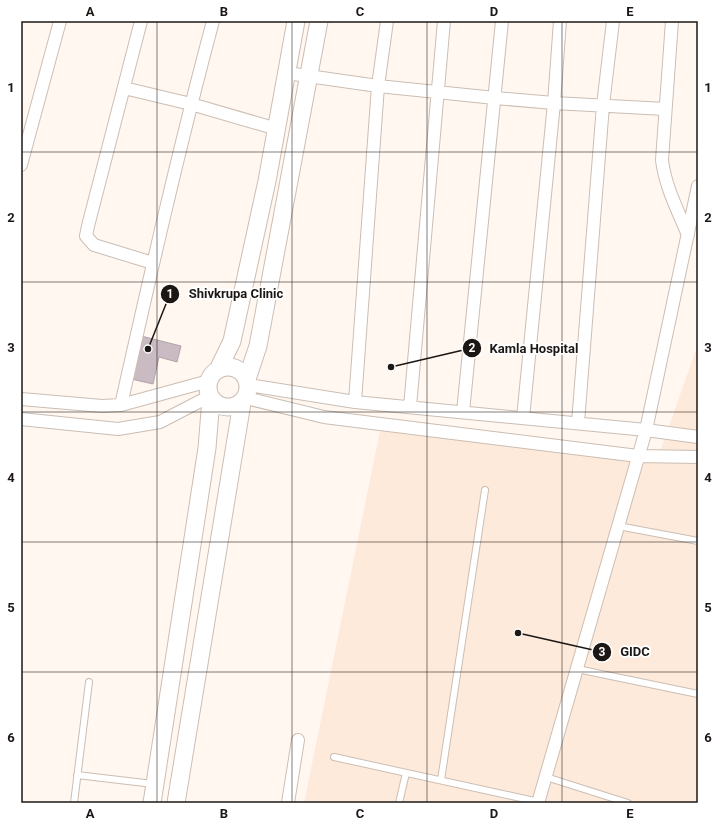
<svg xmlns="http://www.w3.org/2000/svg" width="719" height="824" font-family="Roboto,sans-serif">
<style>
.built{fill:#feeada}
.building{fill:#cabbc3;stroke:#b2a3ab}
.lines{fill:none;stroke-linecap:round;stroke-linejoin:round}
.lane-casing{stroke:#cbbeb4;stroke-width:8}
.street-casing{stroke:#cbbeb4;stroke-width:14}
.secondary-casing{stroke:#cbbeb4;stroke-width:19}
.lane{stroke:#fff;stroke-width:6}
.street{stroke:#fff;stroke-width:12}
.secondary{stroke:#fff;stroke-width:17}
.grid{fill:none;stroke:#1c1714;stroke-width:1;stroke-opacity:0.55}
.leader{fill:none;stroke:#1c1714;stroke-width:1.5}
.callout-dot{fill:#1c1714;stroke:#fff;stroke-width:1.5}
.mark-label{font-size:12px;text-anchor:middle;font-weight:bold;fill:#fff}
.callout-label{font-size:13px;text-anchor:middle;font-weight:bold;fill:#1c1714;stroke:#fff;stroke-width:3.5;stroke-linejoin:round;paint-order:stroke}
.neatline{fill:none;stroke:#1c1714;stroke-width:1.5}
.grid-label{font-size:13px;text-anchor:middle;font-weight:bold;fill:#1c1714}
</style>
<rect width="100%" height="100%" fill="#fff7f0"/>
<path class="built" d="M 698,344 L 698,803 L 304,803 L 380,431 L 656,463 Z"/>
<path class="building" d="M 141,336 L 181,346 L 177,362 L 159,357 L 153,384 L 131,379 Z"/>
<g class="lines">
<defs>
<path id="lane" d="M 618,526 L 698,541
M 577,669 L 698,694
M 334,757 L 539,802
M 77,775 L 153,784
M 546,777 L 628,803
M 441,780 L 485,490
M 74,803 L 89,682
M 399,803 L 406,773"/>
<path id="street" d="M 141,21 L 88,226 L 86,236 L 94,245 L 153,263
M 672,21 L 662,160 C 665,186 678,211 688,235
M 287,73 L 378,86 L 495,98 L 554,103 L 665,109
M 124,88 L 191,104 L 277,129
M 21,165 L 60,21
M 249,385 L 355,402 L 646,430 L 698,437
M 246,398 L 324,417 L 638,456 L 698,457
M 21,399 L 102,406 L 121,405 L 209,381
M 355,402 L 378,86 L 387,21
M 121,405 C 150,276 179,148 213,21
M 410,407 L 444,21
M 463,412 L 502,21
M 523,418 L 554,103 L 560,21
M 21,419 L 118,429 L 160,422 L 210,396
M 578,423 L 603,105 L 613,21
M 288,803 L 298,740
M 538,803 L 646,430 L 698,186"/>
<path id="secondary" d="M208 387a20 20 0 1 1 40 0a20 20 0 1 1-40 0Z
M 218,370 L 232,341 L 267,181 L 296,21
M 247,379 L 258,346 L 319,21
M 152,803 L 207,448 L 211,399
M 176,803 L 242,403"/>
</defs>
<use href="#lane" class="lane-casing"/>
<use href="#street" class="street-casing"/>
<use href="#secondary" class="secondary-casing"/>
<use href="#lane" class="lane"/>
<use href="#street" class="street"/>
<use href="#secondary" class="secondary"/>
</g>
<path class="grid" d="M 157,21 L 157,803M 292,21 L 292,803M 427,21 L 427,803M 562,21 L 562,803M 21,152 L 698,152M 21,282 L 698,282M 21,412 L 698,412M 21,542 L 698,542M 21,672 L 698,672"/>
<path class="leader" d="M148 349L170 294M391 367L472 348M518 633L602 652"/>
<g class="callout-dot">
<circle cx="148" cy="349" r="4"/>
<circle cx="391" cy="367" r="4"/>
<circle cx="518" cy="633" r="4"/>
<circle cx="170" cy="294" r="10"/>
<circle cx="472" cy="348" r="10"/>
<circle cx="602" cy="652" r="10"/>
</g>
<g class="mark-label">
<text x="170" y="298">1</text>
<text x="472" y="352">2</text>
<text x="602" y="656">3</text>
</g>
<g class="callout-label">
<text x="236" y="298">Shivkrupa Clinic</text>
<text x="534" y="353">Kamla Hospital</text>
<text x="635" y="656">GIDC</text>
</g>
<rect width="719" height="824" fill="none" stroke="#ffffff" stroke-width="44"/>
<rect x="22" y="22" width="675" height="780" class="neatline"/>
<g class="grid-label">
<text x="90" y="16">A</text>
<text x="224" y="16">B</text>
<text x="360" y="16">C</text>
<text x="494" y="16">D</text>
<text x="630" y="16">E</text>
<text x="11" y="92">1</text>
<text x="708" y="92">1</text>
<text x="11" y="222">2</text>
<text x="708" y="222">2</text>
<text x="11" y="352">3</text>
<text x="708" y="352">3</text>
<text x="11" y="482">4</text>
<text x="708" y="482">4</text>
<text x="11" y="612">5</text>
<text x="708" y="612">5</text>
<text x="11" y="742">6</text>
<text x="708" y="742">6</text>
<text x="90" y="818">A</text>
<text x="224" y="818">B</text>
<text x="360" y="818">C</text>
<text x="494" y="818">D</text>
<text x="630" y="818">E</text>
</g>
</svg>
